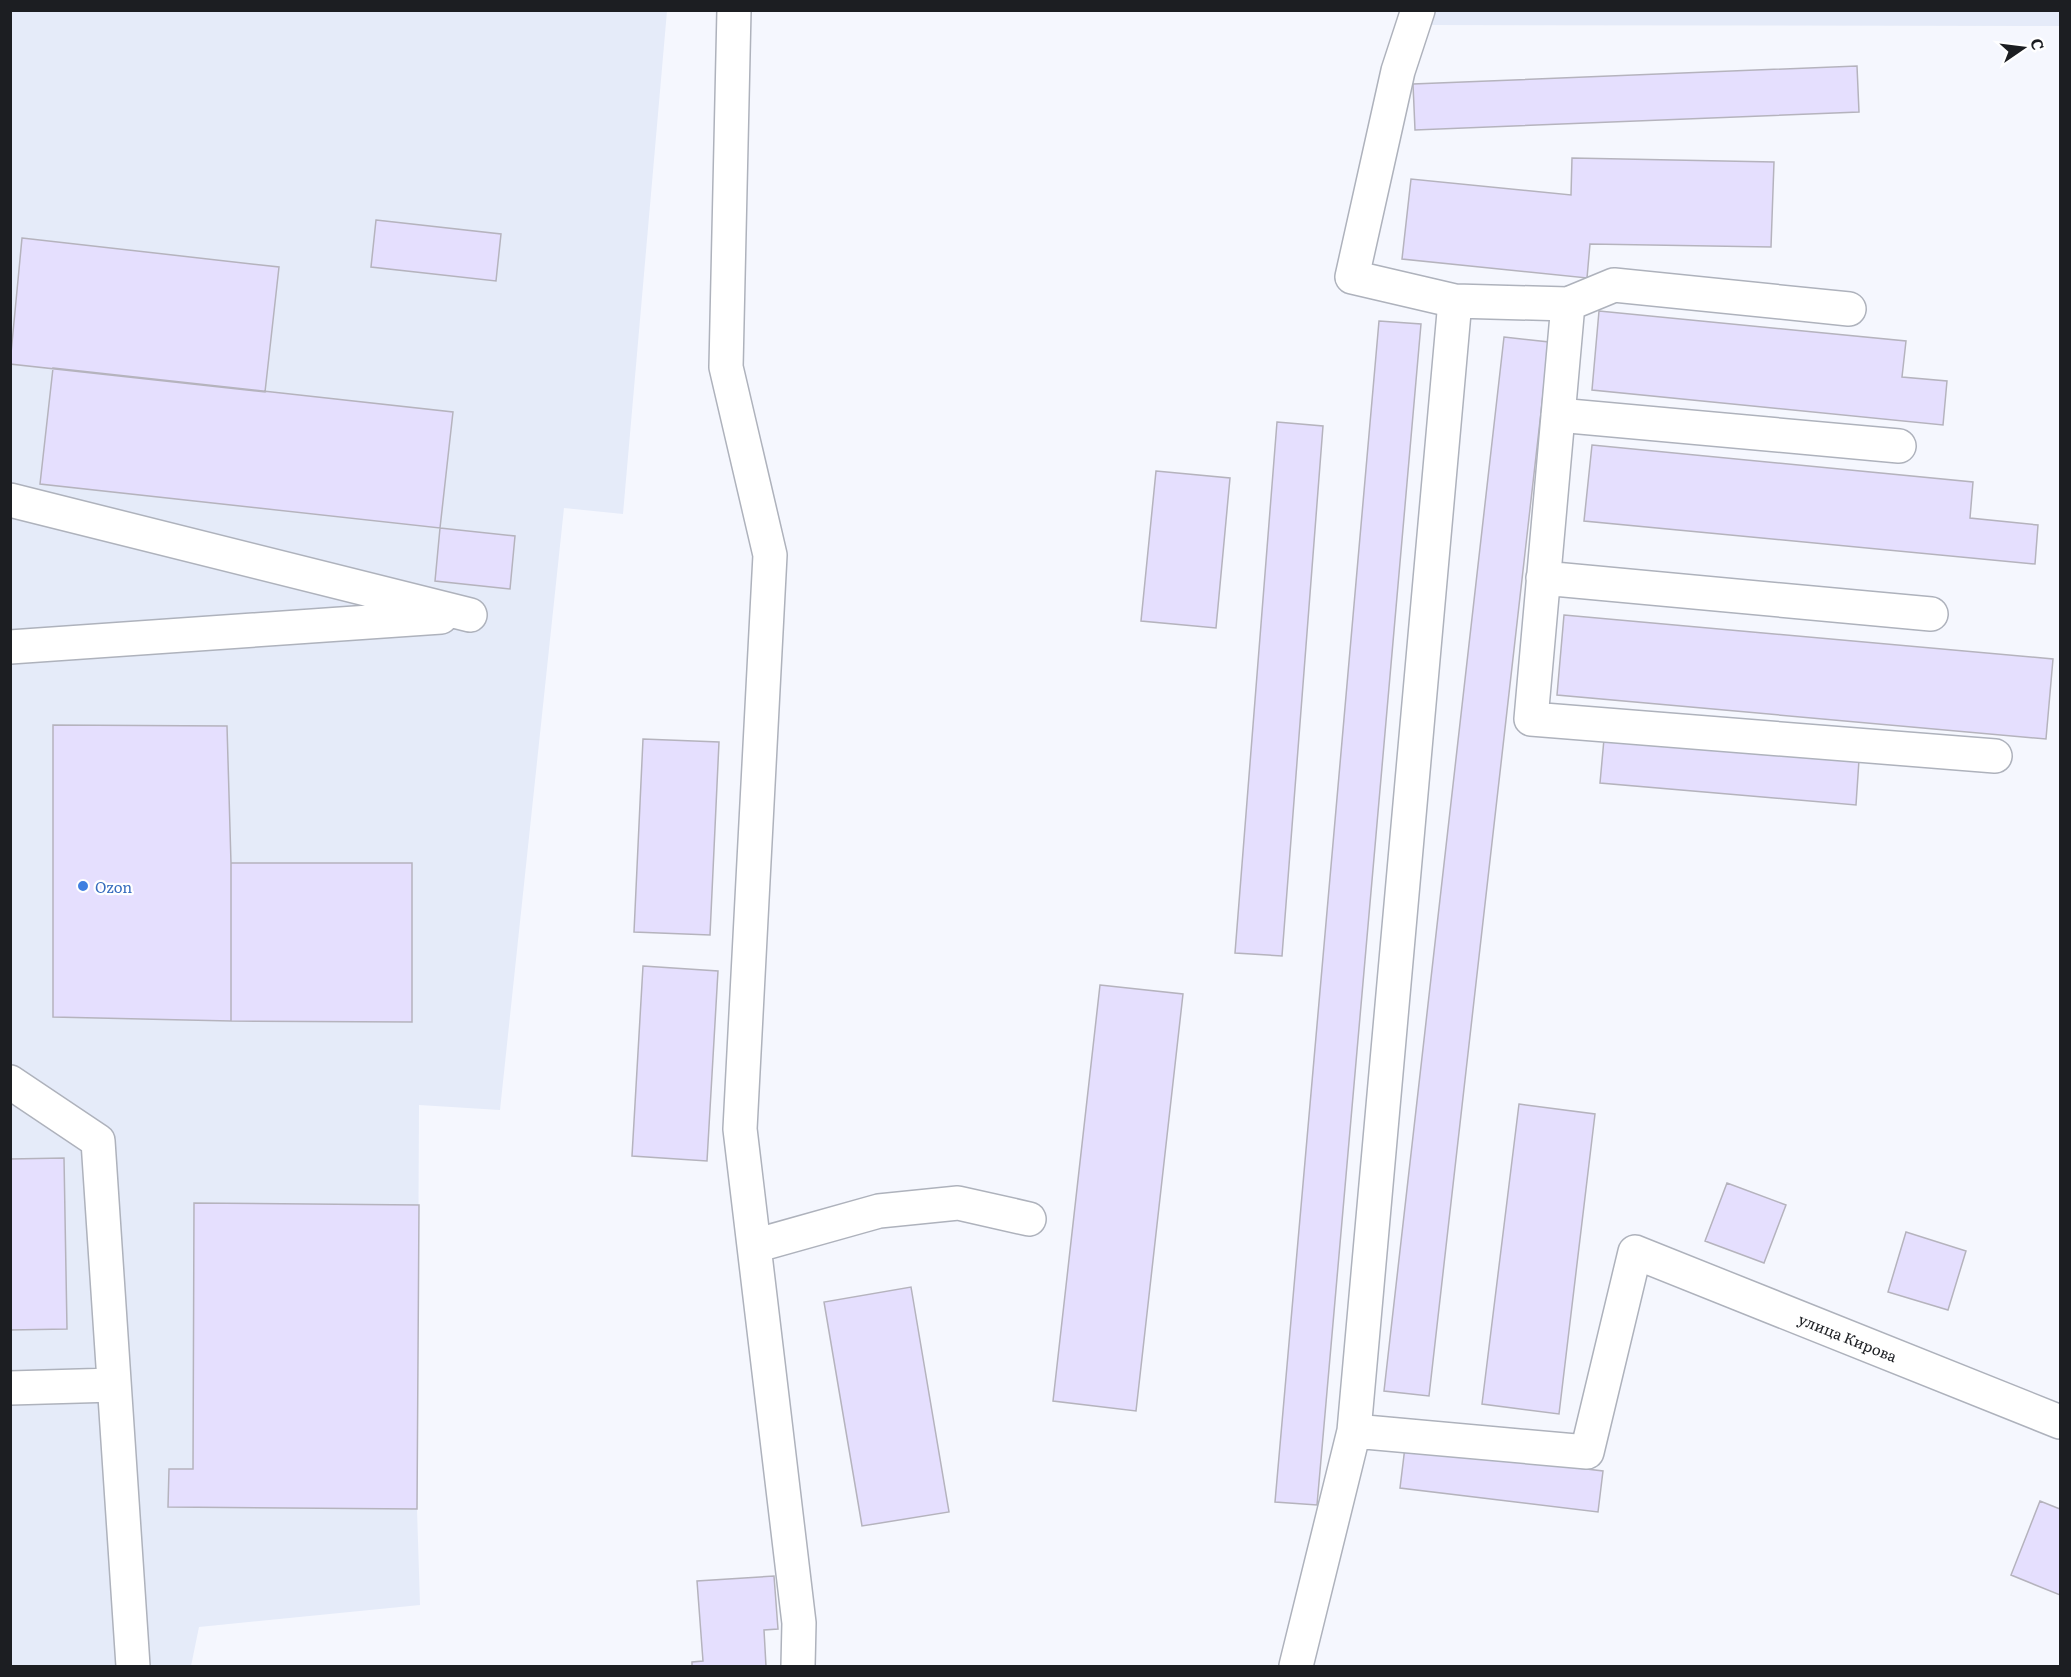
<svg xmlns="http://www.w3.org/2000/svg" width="2071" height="1677" font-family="Literata,serif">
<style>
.built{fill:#e5ebf9}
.building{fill:#e5dffe;stroke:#b5b3bd;stroke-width:1.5}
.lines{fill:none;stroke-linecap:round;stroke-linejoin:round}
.minor-casing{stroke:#aeb2bc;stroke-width:36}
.minor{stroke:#fff;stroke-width:33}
.shop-dot{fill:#3f7fe0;stroke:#fff;stroke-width:2}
.labels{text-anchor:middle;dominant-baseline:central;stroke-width:4.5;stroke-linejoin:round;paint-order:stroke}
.shop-label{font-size:15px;fill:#366cbe;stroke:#fff;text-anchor:start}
.street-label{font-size:15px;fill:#1c1e22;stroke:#fff}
</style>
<rect width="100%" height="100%" fill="#f5f7fe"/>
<path class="built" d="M 1436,10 L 2060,10 L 2060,26 L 1431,25 Z
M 11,11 L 667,11 L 623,514 L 564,508 L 500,1110 L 419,1105 L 417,1509 L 420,1605 L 199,1627 L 191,1666 L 11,1666 Z"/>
<path class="building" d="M 1857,66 L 1859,112 L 1415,130 L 1413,84 Z
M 1572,158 L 1774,162 L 1771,247 L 1590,244 L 1587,278 L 1402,259 L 1411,179 L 1571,195 Z
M 376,220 L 501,234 L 496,281 L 371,267 Z
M 22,238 L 279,267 L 265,392 L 10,364 Z
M 1599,311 L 1906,341 L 1902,377 L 1947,381 L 1943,425 L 1592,390 Z
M 1379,321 L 1421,324 L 1317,1505 L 1275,1502 Z
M 1504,337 L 1549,342 L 1429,1396 L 1384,1391 Z
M 53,368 L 453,412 L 440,528 L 40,484 Z
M 1277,422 L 1323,426 L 1282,956 L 1235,953 Z
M 1592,445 L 1973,482 L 1970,518 L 2038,525 L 2035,564 L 1584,521 Z
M 1156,471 L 1230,478 L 1216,628 L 1141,621 Z
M 440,528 L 515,536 L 510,589 L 435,581 Z
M 1564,615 L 2053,659 L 2046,739 L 1557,695 Z
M 53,725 L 227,726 L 231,863 L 231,1021 L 53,1017 Z
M 643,739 L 719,742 L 710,935 L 634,932 Z
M 1604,739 L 1859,760 L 1856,805 L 1600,783 Z
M 231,863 L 412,863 L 412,1022 L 231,1021 Z
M 643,966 L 718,971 L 707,1161 L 632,1156 Z
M 1100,985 L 1183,994 L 1136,1411 L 1053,1401 Z
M 1519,1104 L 1595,1114 L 1559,1414 L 1482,1404 Z
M 64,1158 L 67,1329 L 10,1330 L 10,1159 Z
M 1727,1183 L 1786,1205 L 1764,1263 L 1705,1241 Z
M 194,1203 L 419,1205 L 417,1509 L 168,1507 L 169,1469 L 193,1469 Z
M 1906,1232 L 1966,1251 L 1948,1310 L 1888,1292 Z
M 911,1287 L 949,1512 L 862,1526 L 824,1302 Z
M 1405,1447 L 1603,1471 L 1598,1512 L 1400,1488 Z
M 2040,1501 L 2060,1509 L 2060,1595 L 2011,1575 Z
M 774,1576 L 778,1629 L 764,1630 L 766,1666 L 692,1666 L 692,1662 L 703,1661 L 697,1581 Z"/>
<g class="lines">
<defs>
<path id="minor" d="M 734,10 L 726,367 L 770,555 L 740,1129 L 799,1623 L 798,1666
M 1455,301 L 1568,304 L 1614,285 L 1849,309
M 1568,304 L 1531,719 L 1995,756
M 1558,415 L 1899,446
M 10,500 L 470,615
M 1543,578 L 1931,614
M 10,647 L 441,617
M 10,1082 L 98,1141 L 133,1666
M 754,1246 L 879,1211 L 958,1203 L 1029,1219
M 10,1388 L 114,1385
M 1354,1431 L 1455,301 L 1352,277 L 1398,71 L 1418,10
M 1296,1666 L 1354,1431 L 1587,1452 L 1635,1252 L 2060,1422"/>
</defs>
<use href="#minor" class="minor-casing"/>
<use href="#minor" class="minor"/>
</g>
<circle class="shop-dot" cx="83" cy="886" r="6"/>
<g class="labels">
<g class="shop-label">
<text x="95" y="886">Ozon</text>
</g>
<g class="street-label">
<text transform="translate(1848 1337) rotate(22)">улица Кирова</text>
</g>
</g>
<rect width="2071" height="1677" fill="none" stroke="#1c1e22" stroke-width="24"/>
<g transform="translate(2023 48) rotate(76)" stroke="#ffffff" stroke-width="4.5" paint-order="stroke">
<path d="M0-4.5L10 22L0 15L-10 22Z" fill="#1c1e22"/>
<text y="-9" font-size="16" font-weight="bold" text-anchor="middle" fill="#1c1e22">С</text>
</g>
</svg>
